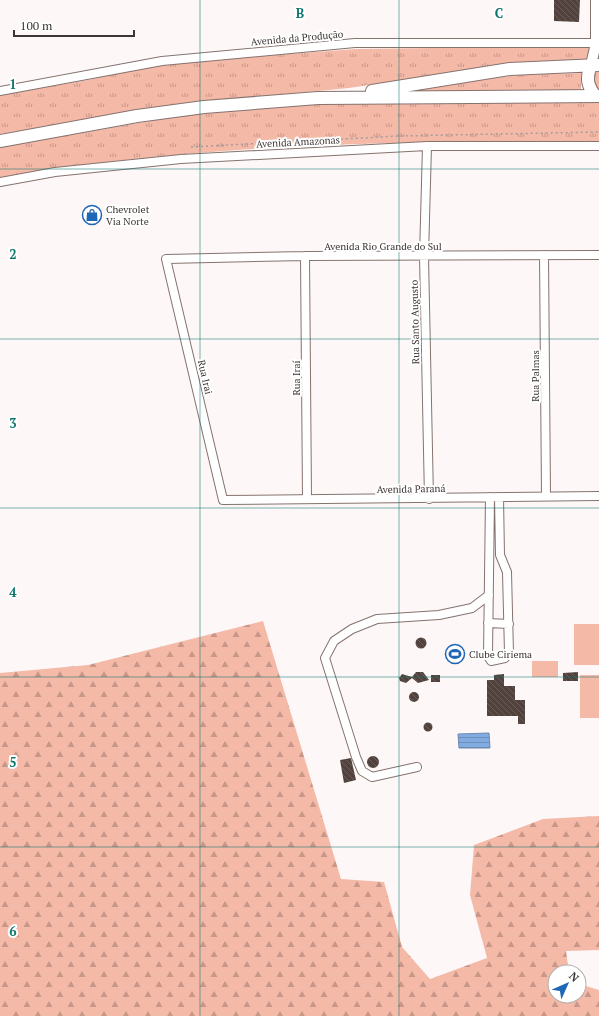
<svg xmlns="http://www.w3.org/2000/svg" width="599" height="1016" font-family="'PT Serif',serif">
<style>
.grass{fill:url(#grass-tufts)}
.forest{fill:url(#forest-firs)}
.pitch{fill:#f5b9a8}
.water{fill:url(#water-rules);stroke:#6d88ad}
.building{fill:url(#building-back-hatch)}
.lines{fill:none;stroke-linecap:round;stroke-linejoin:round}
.minor-casing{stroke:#85736e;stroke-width:10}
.major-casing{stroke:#85736e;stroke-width:12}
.highway-casing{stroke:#85736e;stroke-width:14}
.path{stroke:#a39c9b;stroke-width:1.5;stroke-dasharray:2 3;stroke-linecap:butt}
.minor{stroke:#fff;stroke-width:8}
.major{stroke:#fff;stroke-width:10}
.highway{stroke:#fff;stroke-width:12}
.grid{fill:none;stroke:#0f766e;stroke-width:1;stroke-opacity:0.55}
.labels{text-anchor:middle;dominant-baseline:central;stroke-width:4;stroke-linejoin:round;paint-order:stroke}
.street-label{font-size:10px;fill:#3d3533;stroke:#fff}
.poi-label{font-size:10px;fill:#3d3533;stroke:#fff;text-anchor:start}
.grid-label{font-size:13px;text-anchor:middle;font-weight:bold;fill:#0f766e;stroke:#fff;stroke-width:4;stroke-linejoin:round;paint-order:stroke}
</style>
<defs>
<pattern id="grass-tufts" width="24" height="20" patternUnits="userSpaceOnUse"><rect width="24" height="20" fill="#f5b9a8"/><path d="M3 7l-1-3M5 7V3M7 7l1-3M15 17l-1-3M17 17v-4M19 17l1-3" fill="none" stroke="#c89789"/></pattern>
<pattern id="forest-firs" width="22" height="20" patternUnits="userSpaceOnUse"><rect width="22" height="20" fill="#f5b9a8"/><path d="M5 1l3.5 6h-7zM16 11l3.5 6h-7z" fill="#c89789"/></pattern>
<pattern id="water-rules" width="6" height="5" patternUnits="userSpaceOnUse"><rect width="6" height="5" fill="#82ace1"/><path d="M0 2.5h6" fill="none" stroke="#6c8db7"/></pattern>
<pattern id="building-back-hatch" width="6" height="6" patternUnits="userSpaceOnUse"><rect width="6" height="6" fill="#52423d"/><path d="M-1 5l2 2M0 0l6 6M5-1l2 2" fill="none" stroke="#695c58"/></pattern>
</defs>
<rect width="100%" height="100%" fill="#fdf8f7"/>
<path class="grass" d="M 592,46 L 590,62 L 489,67 L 349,88 L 186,104 L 0,134 L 0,95 L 88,80 L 163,63 L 356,49 Z
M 599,70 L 599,91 L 594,88 L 592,73 Z
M 581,73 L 581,90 L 401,92 L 400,90 L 518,75 Z
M 599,101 L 599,141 C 399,141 198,143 0,178 L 0,147 L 207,111 L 318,102 Z"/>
<path class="forest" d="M 263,621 L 341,879 L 384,882 L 402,947 L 430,979 L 487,958 L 470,895 L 474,845 L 543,819 L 599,816 L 599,950 L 566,951 L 569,972 L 555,972 L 555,996 L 579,996 L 579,984 L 599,990 L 599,1016 L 0,1016 L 0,673 L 88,665 Z"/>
<path class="pitch" d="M 574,624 L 599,624 L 599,665 L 574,665 Z
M 532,661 L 558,661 L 558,677 L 532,677 Z
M 580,675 L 599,675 L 599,718 L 580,718 Z"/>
<path class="water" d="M 489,733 L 490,748 L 459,748 L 458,734 Z"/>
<path class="building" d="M 554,0 L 580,0 L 579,22 L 554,21 Z
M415.5 643a5.5 5.5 0 1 1 11 0a5.5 5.5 0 1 1-11 0Z
M 416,672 L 423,672 L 429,680 L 418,683 L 412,678 L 406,683 L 400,681 L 399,678 L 402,674 L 412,677 Z
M 578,672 L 578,681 L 563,681 L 563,673 Z
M 504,674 L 504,686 L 515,686 L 515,700 L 525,700 L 525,724 L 518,724 L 518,716 L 487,716 L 487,680 L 494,680 L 494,675 Z
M 431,675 L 440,675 L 440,682 L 431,682 Z
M409 697a5 5 0 1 1 10 0a5 5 0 1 1-10 0Z
M423.5 727a4.5 4.5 0 1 1 9 0a4.5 4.5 0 1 1-9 0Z
M367 762a6 6 0 1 1 12 0a6 6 0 1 1-12 0Z
M 351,758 L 356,780 L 344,783 L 340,760 Z"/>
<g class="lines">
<defs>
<path id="minor" d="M 0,91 L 162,61 L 355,43 L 599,43
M 427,146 L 424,256 L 429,499
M 0,182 L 55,172 L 181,159 L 427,146 L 599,146
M 544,255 L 546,496
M 599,255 L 305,256 L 166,259 L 223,500 L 599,496
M 305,256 L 307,499
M 490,497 L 488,656 L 491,661 L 505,658 L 509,653 L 507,572 L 500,555 L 499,497
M 488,623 L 509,624
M 417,767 L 372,777 L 362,771 L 356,757 L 325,658 L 334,641 L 352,629 L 377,619 L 439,615 L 472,608 L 489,595"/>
<path id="major" d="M 591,65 L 596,43 L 596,0"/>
<path id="highway" d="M 591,65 C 586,78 587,85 595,96
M 372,91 L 510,69 L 599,65
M 0,141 L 137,116 L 204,107 L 318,98 L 599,96"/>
</defs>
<use href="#minor" class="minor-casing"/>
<use href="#major" class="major-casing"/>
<use href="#highway" class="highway-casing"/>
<path class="path" d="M 191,147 L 399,136 L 599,132"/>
<use href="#minor" class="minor"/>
<use href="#major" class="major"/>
<use href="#highway" class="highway"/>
</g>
<path class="grid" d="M 200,0 L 200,1016M 399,0 L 399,1016M 0,169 L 599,169M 0,339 L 599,339M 0,508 L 599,508M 0,677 L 599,677M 0,847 L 599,847"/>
<defs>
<symbol id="shop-ring" viewBox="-11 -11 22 22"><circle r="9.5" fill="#fff" stroke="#1e66b6" stroke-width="1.5"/><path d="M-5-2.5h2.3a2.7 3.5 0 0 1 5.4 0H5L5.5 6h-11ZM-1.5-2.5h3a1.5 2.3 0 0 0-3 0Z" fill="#1e66b6"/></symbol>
<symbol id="stadium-ring" viewBox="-11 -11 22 22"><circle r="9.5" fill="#fff" stroke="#1e66b6" stroke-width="1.5"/><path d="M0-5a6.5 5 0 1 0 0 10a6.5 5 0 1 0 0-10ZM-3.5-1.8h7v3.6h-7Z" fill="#1e66b6"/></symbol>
</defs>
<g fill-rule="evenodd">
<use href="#shop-ring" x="81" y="204" width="22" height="22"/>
<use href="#stadium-ring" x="444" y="643" width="22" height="22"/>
</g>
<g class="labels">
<g class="street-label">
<text transform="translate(297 38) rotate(-5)">Avenida da Produção</text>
<text transform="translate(298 142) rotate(-3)">Avenida Amazonas</text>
<text x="383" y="246">Avenida Rio Grande do Sul</text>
<text transform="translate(415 322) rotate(-91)">Rua Santo Augusto</text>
<text transform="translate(535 376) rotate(-90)">Rua Palmas</text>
<text transform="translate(205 377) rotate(77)">Rua Irai</text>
<text transform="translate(296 378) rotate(-90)">Rua Iraí</text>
<text transform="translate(411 489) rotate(-1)">Avenida Paraná</text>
</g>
<g class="poi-label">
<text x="106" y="209">Chevrolet<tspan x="106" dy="12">Via Norte</tspan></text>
<text x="469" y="654">Clube Ciriema</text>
</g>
</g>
<g class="grid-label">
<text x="300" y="18">B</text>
<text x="499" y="18">C</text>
<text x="13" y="89">1</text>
<text x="13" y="259">2</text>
<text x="13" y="428">3</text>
<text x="13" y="597">4</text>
<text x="13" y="767">5</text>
<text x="13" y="936">6</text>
</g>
<g transform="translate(567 984) rotate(45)"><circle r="19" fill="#ffffff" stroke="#b1aead"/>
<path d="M0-3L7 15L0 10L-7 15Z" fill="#1e66b6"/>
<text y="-6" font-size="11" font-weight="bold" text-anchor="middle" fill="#3d3533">N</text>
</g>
<path d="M14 30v6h120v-6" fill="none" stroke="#3d3533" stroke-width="2"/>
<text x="20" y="30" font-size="12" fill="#3d3533" stroke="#ffffff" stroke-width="3" paint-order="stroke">100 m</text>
</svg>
